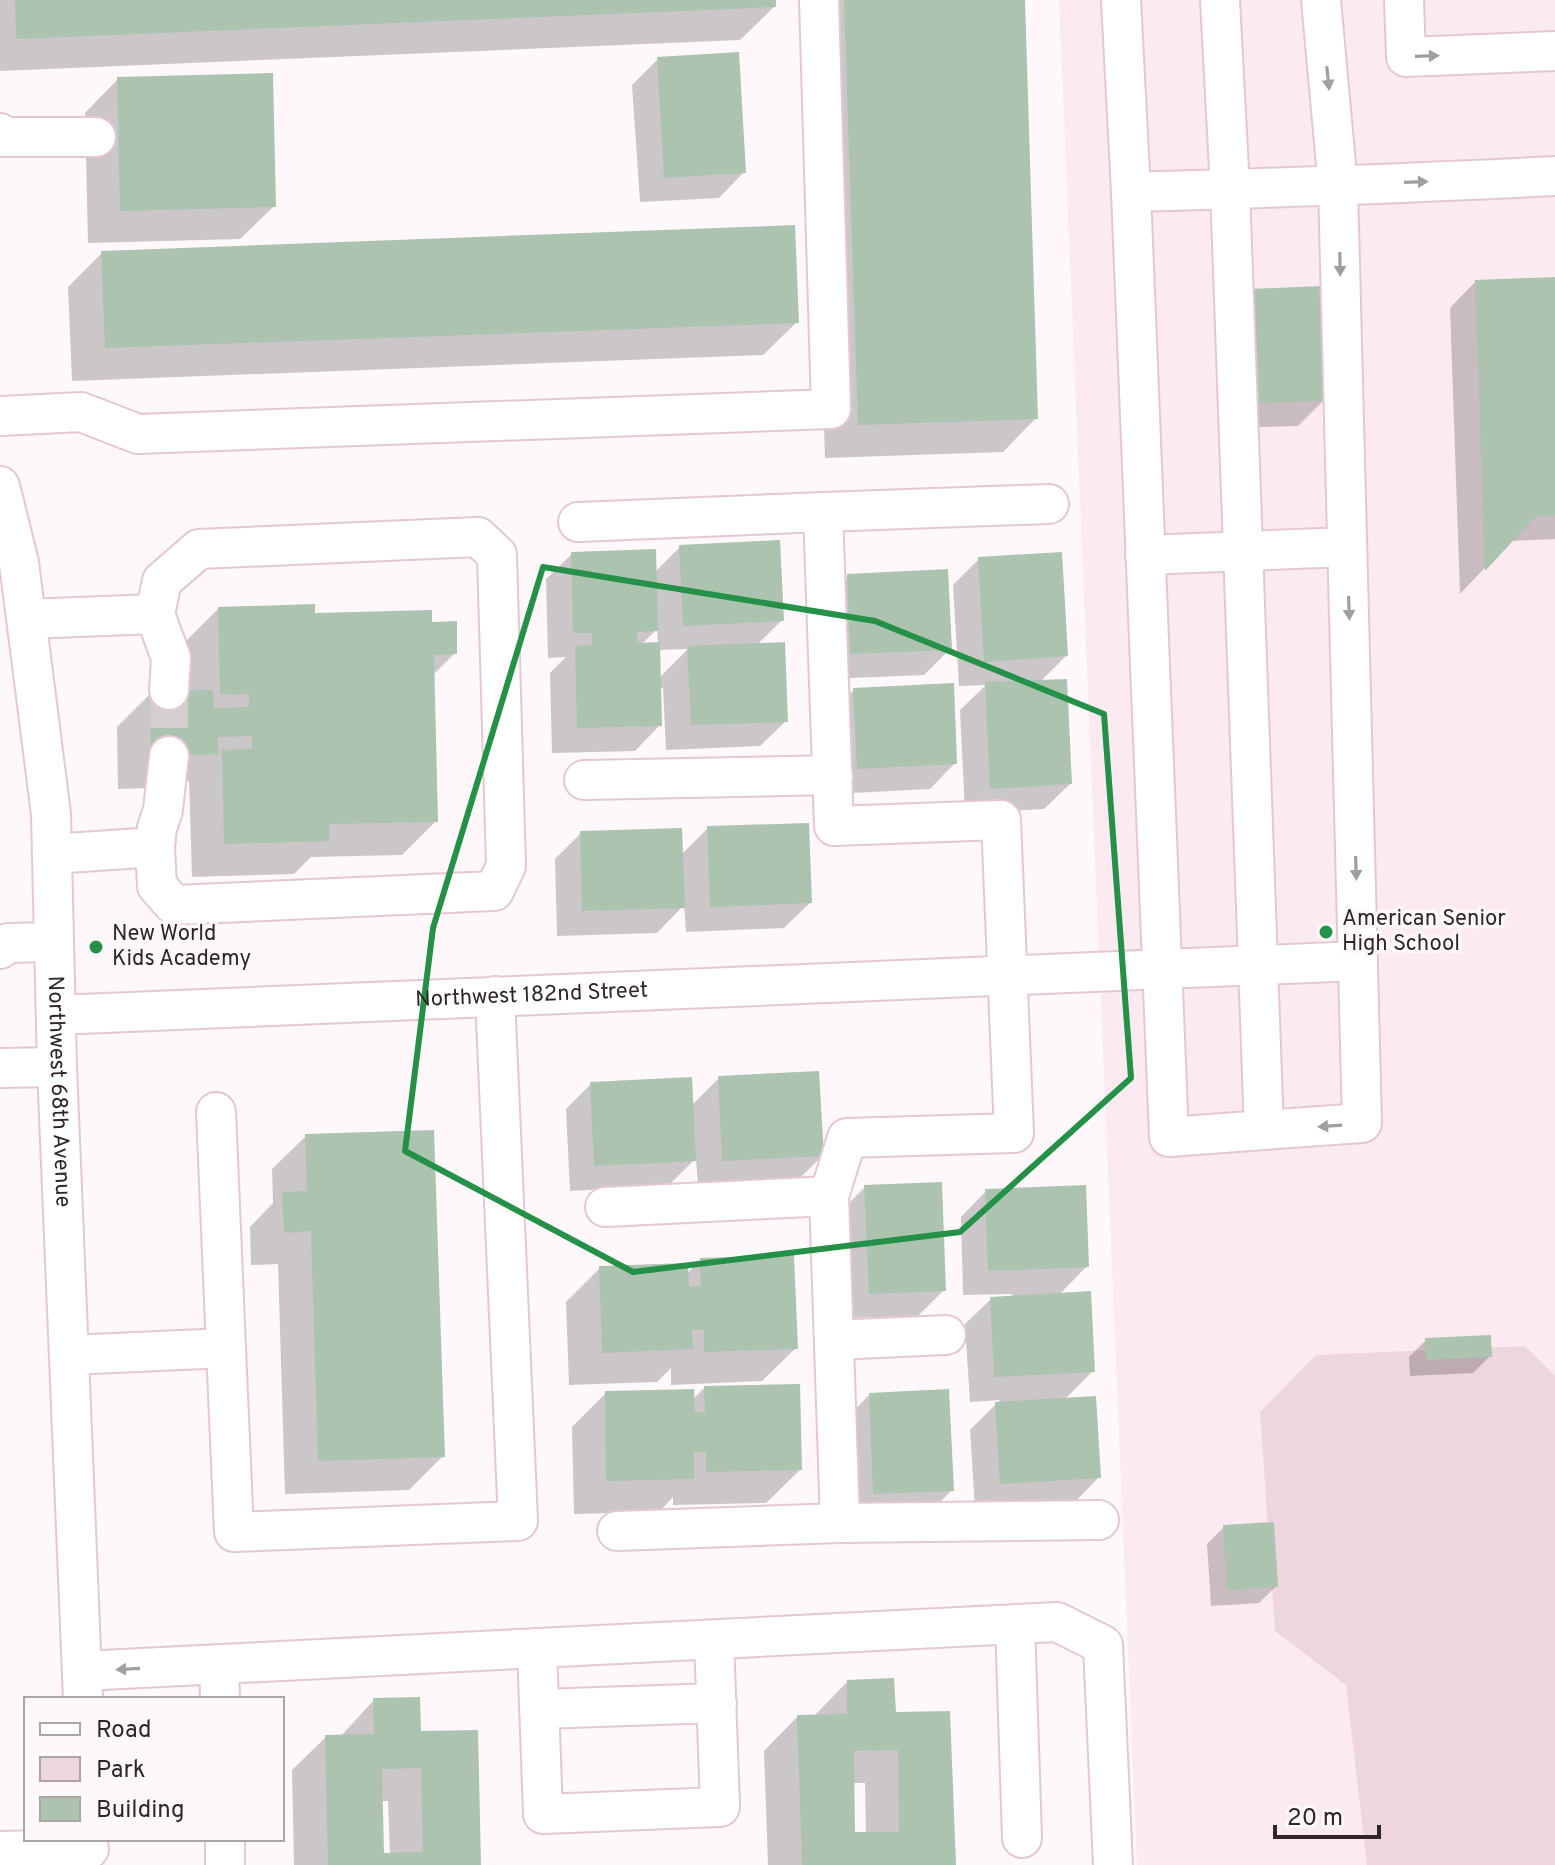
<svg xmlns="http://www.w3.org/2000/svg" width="1555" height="1865" font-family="Overpass,sans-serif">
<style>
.built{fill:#fbebf1}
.green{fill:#eed6df}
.shadow{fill:#0003;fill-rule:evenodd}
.building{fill:#acc3af;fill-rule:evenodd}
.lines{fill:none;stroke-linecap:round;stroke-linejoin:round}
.minor-tunnel{stroke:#d5ced0;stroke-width:38;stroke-dasharray:38 19;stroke-linecap:butt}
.minor-casing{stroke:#e5c7d2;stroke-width:42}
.minor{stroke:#fff;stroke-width:38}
.oneway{fill:#a29d9f}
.marked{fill:none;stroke:#249048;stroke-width:6;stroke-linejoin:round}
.poi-dot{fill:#249048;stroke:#fef8fa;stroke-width:3}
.labels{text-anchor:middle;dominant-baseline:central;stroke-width:7;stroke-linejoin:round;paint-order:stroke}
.poi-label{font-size:22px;fill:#302529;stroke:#fef8fa;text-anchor:start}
.street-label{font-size:22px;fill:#302529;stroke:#fef8fa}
</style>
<rect width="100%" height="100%" fill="#fef8fa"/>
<path class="built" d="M 1059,0 L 1555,0 L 1555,1865 L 1137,1865 Z"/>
<path class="green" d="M 1525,1346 L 1555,1376 L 1555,1865 L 1367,1865 L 1346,1685 L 1275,1631 L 1260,1412 L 1316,1355 Z"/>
<path class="shadow" d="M 0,0 L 774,0 L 774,7 L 740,40 L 0,71 Z
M 810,0 L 1023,0 L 1036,418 L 1003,452 L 825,458 Z
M 658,59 L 744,172 L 719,198 L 640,202 L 632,85 Z
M 118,79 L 274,206 L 240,239 L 88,243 L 85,113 Z
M 102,253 L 797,322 L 763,355 L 72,381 L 68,287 Z
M 1555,279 L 1555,539 L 1510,541 L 1460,594 L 1450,308 L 1475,282 Z
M 1224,316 L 1324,400 L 1298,426 L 1227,428 Z
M 680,547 L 782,620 L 756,646 L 786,721 L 760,746 L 666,750 L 663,688 L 659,688 L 660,725 L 635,751 L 552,753 L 550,673 L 566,657 L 548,658 L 546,579 L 572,554 L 654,573 ZM 657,629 L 658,644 L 641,645 ZM 688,649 L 659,678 L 658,650 Z
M 979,559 L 1066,656 L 1040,682 L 1070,784 L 1044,809 L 965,813 L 960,710 L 986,685 L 959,686 L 953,585 Z
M 848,576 L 950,649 L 924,675 L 825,679 L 822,601 Z
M 218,609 L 430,624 L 455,653 L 432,676 L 436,821 L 402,855 L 311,857 L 294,874 L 192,877 L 189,780 L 182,787 L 118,789 L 117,727 L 151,693 L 185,642 Z
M 854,690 L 955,763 L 930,789 L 832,794 L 828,716 Z
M 708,828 L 810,903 L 784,928 L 686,932 L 684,905 L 657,933 L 557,936 L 555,859 L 581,833 L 681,855 Z
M 719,1078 L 822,1156 L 797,1181 L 698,1186 L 696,1158 L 668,1186 L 570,1191 L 566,1109 L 591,1084 L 691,1106 Z
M 306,1136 L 443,1456 L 409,1490 L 285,1494 L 278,1264 L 251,1265 L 250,1227 L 273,1203 L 272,1169 Z
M 865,1187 L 944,1290 L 918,1316 L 844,1318 L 840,1212 Z
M 986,1191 L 1087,1266 L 1059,1295 L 1093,1371 L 1064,1400 L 1099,1477 L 1074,1503 L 975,1509 L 970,1430 L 1000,1400 L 970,1402 L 965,1324 L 991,1299 L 1013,1297 L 1012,1294 L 963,1295 L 961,1217 Z
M 701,1260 L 796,1348 L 762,1381 L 671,1385 L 671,1368 L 657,1382 L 569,1385 L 566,1302 L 600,1268 L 686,1274 Z
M 1426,1340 L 1490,1356 L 1473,1373 L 1410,1376 L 1409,1357 Z
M 705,1387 L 800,1470 L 766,1503 L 673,1505 L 673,1497 L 659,1512 L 574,1514 L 572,1427 L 606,1393 L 692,1400 Z
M 869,1395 L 952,1490 L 927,1515 L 848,1519 L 844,1421 Z
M 1224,1527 L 1276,1586 L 1259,1603 L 1211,1606 L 1207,1544 Z
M 847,1682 L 894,1714 L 954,1865 L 768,1865 L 764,1751 L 797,1717 L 814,1716 ZM 853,1783 L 865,1783 L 866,1834 L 854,1834 Z
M 374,1700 L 419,1733 L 479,1865 L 294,1865 L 292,1770 L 326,1737 L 340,1737 ZM 380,1801 L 388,1801 L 390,1855 L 382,1855 Z"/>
<path class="building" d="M 15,0 L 776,0 L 776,7 L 16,39 Z
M 844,0 L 1025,0 L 1038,419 L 858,425 Z
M 739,52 L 746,173 L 664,178 L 657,57 Z
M 273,73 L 276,207 L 120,211 L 117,77 Z
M 795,225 L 799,323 L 105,348 L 101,251 Z
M 1555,277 L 1555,515 L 1535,517 L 1485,571 L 1475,280 Z
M 1322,286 L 1326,401 L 1252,403 L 1249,289 Z
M 780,540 L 784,621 L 683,626 L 679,545 Z
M 656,549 L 658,631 L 637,632 L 637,643 L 660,642 L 662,726 L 577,728 L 575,646 L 592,645 L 592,633 L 573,633 L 571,552 Z
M 1062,552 L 1068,656 L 984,662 L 978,557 Z
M 948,569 L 952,650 L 850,654 L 847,574 Z
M 315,604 L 315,613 L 432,610 L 432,622 L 457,621 L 457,654 L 434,655 L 438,822 L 329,824 L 329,841 L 224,844 L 222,750 L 252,749 L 252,736 L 218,737 L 218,754 L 151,756 L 150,691 L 213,690 L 214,708 L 249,707 L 249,694 L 220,695 L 218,607 Z
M 785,642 L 788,722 L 691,725 L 687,646 Z
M 1067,679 L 1072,784 L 990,789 L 985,682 Z
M 954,683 L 957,764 L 857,769 L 853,688 Z
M 809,823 L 812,903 L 710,907 L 707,826 Z
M 682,828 L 685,908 L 582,911 L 580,831 Z
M 819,1071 L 824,1156 L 722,1161 L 718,1076 Z
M 692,1077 L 696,1161 L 594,1166 L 590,1082 Z
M 434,1130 L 445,1457 L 318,1461 L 311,1231 L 284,1233 L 282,1192 L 307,1191 L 305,1134 Z
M 942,1182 L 946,1291 L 869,1294 L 864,1185 Z
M 1086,1185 L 1089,1267 L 988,1271 L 985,1189 Z
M 794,1255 L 798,1349 L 704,1352 L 704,1330 L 692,1330 L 693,1349 L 602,1353 L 599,1266 L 688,1263 L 689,1287 L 701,1286 L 700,1258 Z
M 1091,1291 L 1095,1372 L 994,1377 L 990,1297 Z
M 1491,1335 L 1492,1357 L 1426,1360 L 1425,1338 Z
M 800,1384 L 802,1470 L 706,1472 L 706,1452 L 694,1452 L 694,1479 L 606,1481 L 605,1391 L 694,1389 L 695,1413 L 705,1412 L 704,1386 Z
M 949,1389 L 954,1491 L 873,1494 L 869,1393 Z
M 1096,1396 L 1101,1478 L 1000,1484 L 995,1402 Z
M 1274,1522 L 1278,1587 L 1227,1590 L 1223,1525 Z
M 894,1678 L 896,1712 L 950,1711 L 956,1865 L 802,1865 L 797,1715 L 847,1714 L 847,1680 ZM 898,1750 L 899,1832 L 855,1832 L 854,1751 Z
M 420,1697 L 421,1731 L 478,1730 L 481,1865 L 328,1865 L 325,1735 L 374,1734 L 373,1698 ZM 421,1768 L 423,1852 L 384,1853 L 382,1769 Z"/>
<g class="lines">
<path class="minor-tunnel" d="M 169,690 L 169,756"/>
<defs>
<g id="minor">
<path d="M 1121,0 L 1131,192"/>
<path d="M 1220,0 L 1230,189 L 1264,1130 L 1169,1137 L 1131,192 C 1272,188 1414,183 1555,176"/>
<path d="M 1404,0 L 1406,57 L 1555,51"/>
<path d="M 0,133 L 3,137 L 96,137"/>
<path d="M 0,416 L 81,412 L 138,434 L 831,409 L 819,0"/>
<path id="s1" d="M 0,486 L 19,563 L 51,814 L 57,1067 L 83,1699"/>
<path d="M 1049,504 L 823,512 L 834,826 L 1001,820 L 1014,1133 L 847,1138 L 829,1196 L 840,1523 L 1099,1520"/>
<path d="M 578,522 L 823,512"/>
<path d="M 1145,555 L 1347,547"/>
<path d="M 27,619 L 155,614"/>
<path d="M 584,780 L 833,775"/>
<path d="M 155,847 L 157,828 L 163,810 L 169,756"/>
<path d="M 52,854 L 155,847 L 157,886 L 174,905 L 494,891 L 506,866 L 497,555 L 478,537 L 199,549 L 162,581 L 155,614 L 171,658 L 169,690"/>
<path d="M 0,949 L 8,943 L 54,942"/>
<path id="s2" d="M 56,1015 L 1358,961"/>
<path d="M 0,1068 L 57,1067"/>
<path d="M 1264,1130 L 1362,1123 L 1338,186 L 1321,0"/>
<path d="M 605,1207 L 829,1196"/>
<path d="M 834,1340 L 946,1335"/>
<path d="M 226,1348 L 234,1532 L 518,1521 L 495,996"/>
<path d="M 69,1355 L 226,1348 L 216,1112"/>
<path d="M 617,1531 L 840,1523"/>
<path d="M 1015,1624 L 1022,1838"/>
<path d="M 537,1648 L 543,1814 L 720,1807 L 714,1640"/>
<path d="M 219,1664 L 220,1699"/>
<path d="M 82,1671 L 1057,1622 L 1103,1645 L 1113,1865"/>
<path d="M 539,1709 L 717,1703"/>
<path d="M 225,1839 L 225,1864"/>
<path d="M 0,1851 L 89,1849"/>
</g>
</defs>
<use href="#minor" class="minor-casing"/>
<use href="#minor" class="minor"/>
</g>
<defs><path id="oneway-solid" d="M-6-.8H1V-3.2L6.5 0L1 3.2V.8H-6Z" transform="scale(2)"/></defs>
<g class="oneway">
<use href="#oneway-solid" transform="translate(1427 56) rotate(-2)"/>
<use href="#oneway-solid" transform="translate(1328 78) rotate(84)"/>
<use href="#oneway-solid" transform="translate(1416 182) rotate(-2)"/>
<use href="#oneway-solid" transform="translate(1340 264) rotate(89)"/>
<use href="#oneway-solid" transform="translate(1349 608) rotate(88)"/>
<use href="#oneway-solid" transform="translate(1356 868) rotate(88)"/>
<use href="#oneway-solid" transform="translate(1330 1126) rotate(176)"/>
<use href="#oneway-solid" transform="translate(128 1669) rotate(177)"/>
</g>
<path class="marked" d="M 543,567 L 875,621 L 1104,714 L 1131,1078 L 960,1232 L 633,1272 L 405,1151 L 433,928 Z"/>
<g class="poi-dot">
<circle cx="1326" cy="932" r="8"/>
<circle cx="96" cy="947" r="8"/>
</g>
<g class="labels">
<g class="poi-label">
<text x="1342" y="919">American Senior<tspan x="1342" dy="25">High School</tspan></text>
<text x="112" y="934">New World<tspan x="112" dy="25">Kids Academy</tspan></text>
</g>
<g class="street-label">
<text stroke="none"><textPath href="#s2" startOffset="476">Northwest 182nd Street</textPath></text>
<text stroke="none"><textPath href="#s1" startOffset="610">Northwest 68th Avenue</textPath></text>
</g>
</g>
<rect x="24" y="1697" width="260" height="144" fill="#fef8fa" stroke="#aca4a6" stroke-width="2"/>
<rect x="40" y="1723" width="40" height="12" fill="#ffffff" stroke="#aca4a6" stroke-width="2"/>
<text x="96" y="1737" font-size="24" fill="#302529">Road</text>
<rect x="40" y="1757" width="40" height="24" fill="#eed6df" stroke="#aca4a6" stroke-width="2"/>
<text x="96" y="1777" font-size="24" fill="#302529">Park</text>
<rect x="40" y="1797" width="40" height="24" fill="#acc3af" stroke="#aca4a6" stroke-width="2"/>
<text x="96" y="1817" font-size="24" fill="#302529">Building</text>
<path d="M1275 1825v12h104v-12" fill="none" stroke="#302529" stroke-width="4"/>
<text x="1287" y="1825" font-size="24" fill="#302529" stroke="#fef8fa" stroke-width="6" paint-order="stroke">20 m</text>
</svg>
